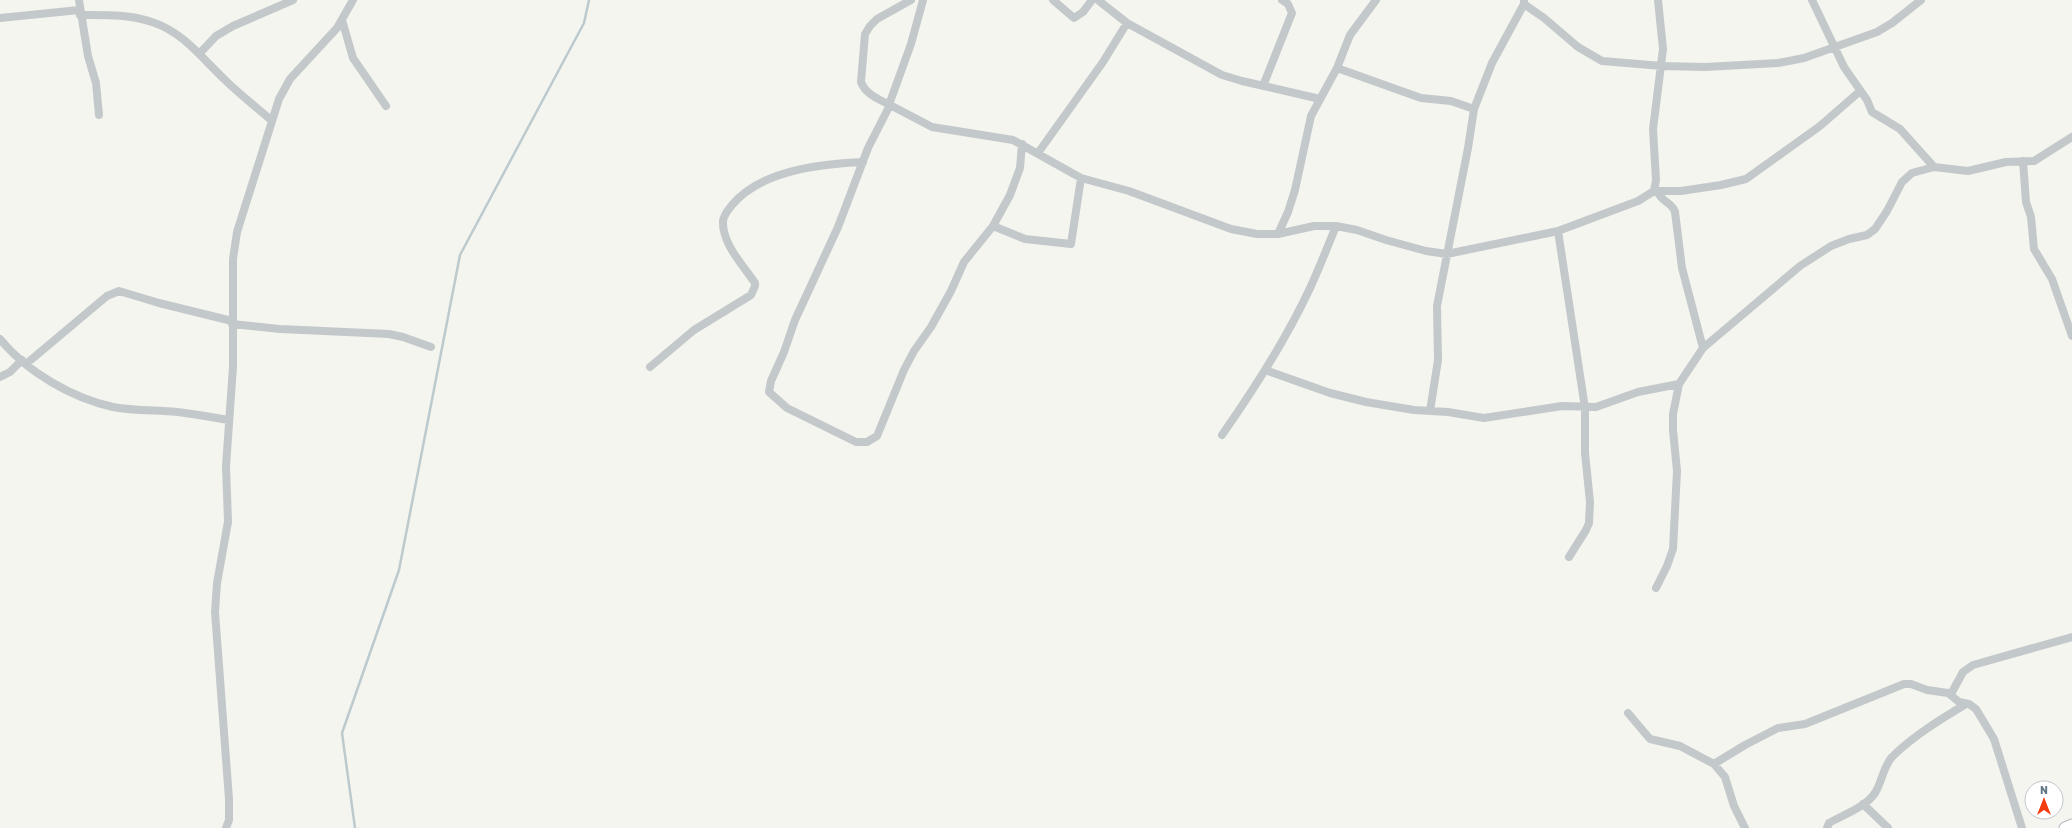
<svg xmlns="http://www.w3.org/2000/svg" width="2072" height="828" font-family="Rubik,sans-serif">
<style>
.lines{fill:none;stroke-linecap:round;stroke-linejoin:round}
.stream{stroke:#bccace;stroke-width:2.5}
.secondary-casing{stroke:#b5bbbf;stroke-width:13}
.street{stroke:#c3c8ca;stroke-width:8}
.secondary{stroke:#fff;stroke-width:11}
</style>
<rect width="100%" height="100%" fill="#f5f5f0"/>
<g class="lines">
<path class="stream" d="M 355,828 L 342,733 L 399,570 L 460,255 L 584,23 L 589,0"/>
<defs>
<path id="secondary" d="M 2065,828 L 2072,825"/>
</defs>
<use href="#secondary" class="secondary-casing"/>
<path class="street" d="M 79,0 L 88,56 L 96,83 L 99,115
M 911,0 L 877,19 L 870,26 L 865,34 L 861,82 C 866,95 879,99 890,105 L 868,148 L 838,227 L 795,320 L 784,352 L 771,381 L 769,392 L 787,408 L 856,442 L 867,442 L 877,436 L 904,370 L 914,351 L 931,327 L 951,291 L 964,262 L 993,226 L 1010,195 L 1020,168 L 1022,144
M 923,0 L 911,44 L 890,102 L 890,105 L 932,127 L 1013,140 L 1081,178 L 1129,191 L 1231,229 L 1257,234 L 1278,234 L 1314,226 L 1336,226 L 1357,230 L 1386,240 L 1426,251 L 1447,254 L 1558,231 L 1638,201 L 1654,191 L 1656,180 L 1653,129 L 1663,49 L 1658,0
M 1053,0 L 1074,18 L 1083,12 L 1092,0
M 1098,0 L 1127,23 L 1222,75 L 1242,81 L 1320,99
M 1812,0 L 1844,67 L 1867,100 L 1872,112 L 1900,129 L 1934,167
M 1524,4 L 1544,18 L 1578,47 L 1602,61 L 1662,66 L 1705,67 L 1778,63 L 1804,58 L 1877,32 L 1892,23 L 1921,0
M 80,15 C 104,15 129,14 152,22 C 183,32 201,57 223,78 C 238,93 255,106 271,120
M 0,18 L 79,10
M 342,20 L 353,58 L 386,106
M 200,53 L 216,36 L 233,26 L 293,0
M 1337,68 L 1421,98 L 1451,101 L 1474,109
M 1263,86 L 1292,13 L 1288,4 L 1282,0
M 1038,153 L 1103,62 L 1127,23
M 2023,161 L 2026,202 L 2031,217 L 2034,249 L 2052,279 L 2072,336
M 1654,191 L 1681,191 L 1721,185 L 1746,179 L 1820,126 L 1859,92
M 1658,192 C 1661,202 1672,202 1675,212 L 1682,268 L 1703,348
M 993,226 L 1025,239 L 1071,244 L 1081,178
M 1558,231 L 1585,408 L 1585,453 L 1590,502 L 1589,523 L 1586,530 L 1569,557
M 1278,234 L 1288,212 L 1295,190 L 1311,116 L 1337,68 L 1350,35 L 1376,0
M 232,324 L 280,329 L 389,334 L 403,337 L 431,347
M 0,339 C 27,372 72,398 113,407 C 134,411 156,410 177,412 C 194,414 211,417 228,420
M 26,364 L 107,296 L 119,291 L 159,303 L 232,321
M 650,367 L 694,330 L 751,295 L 755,286 L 755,283 C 743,265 722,244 723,221 C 724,214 728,210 732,205 C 761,170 821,164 863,162
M 1265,370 L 1330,393 L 1366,402 L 1414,410 L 1448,412 L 1484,418 L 1562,406 L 1596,407 L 1638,392 L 1679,384 L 1703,348 L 1800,266 L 1831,246 L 1849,239 L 1867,235 L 1875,229 L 1887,211 L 1902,182 L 1912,173 L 1934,167 L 1968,171 L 2006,162 L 2034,161 L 2072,137
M 0,377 L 10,372 L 22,360
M 1430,411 L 1438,360 L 1437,306 L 1468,148 L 1474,109 L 1492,63 L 1524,4 L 1524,0
M 1222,435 C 1255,388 1287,338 1311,286 C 1320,266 1328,246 1336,226
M 1656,588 L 1667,566 L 1673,549 L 1677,471 L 1673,430 L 1673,414 L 1679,384
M 1951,694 L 1963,672 L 1973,665 L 2072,637
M 1628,713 L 1650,739 L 1680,746 L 1714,764 L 1725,777 L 1734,806 L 1745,828
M 1714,764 L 1745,745 L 1778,728 L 1805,724 L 1904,684 L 1911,684 L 1927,690 L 1948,693 L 1959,702 L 1969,704 L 1976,709 L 1994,739 L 2022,828
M 1863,804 L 1888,828
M 226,828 L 229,820 L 229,799 L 215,612 L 217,583 L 228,522 L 226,466 L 233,367 L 233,259 L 237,232 L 279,99 L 290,79 L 337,28 L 353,0
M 1827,828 L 1829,823 C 1843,815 1866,807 1875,793 C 1882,782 1883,767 1892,757 C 1913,736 1941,719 1966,704"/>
<use href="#secondary" class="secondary"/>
</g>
<g transform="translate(2044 800)"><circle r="19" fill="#ffffff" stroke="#c0c8ce"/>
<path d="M0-3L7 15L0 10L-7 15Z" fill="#f43c11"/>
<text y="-6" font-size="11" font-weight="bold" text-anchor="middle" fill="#617684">N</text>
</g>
</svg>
